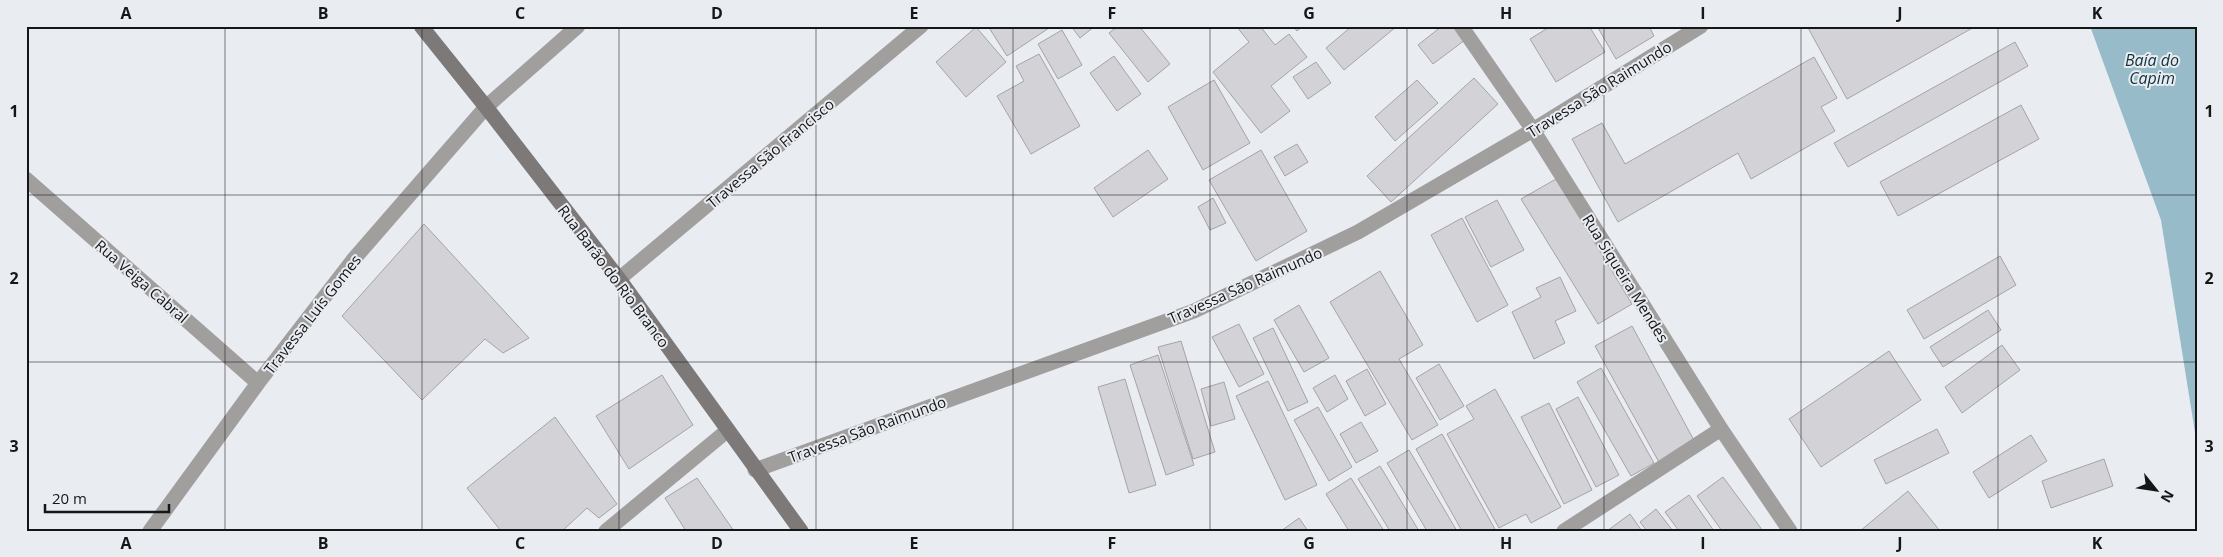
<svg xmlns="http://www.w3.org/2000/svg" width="2223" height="557" font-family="'Open Sans',sans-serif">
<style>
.water{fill:#97bbc9}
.building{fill:#d3d2d7;stroke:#a5a3a8}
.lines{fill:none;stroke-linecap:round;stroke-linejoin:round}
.street{stroke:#a19e9e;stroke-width:15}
.secondary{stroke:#7d7979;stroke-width:15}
.grid{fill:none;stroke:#151618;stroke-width:1;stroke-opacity:0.55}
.labels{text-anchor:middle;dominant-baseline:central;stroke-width:4;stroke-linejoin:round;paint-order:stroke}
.street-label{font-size:15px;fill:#151618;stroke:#e9ecf0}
.water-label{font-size:16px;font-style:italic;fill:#10333e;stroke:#e9ecf0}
.neatline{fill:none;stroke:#151618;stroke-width:2}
.grid-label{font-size:16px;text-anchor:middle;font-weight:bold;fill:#151618}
</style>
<rect width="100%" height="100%" fill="#e9ecf0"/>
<path class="water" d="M 2090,26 L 2197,26 L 2197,445 L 2161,220 Z"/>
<path class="building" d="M 988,26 L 1052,26 L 1007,56 Z
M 1071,26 L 1095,26 L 1080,38 Z
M 1118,26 L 1139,26 L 1170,64 L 1148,82 L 1109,33 Z
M 1236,26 L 1260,26 L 1275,45 L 1289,34 L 1307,57 L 1271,86 L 1290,111 L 1261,133 L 1213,72 L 1249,42 Z
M 1293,26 L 1303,26 L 1297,31 Z
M 1352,26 L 1397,26 L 1344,70 L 1326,48 Z
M 1442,26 L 1453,26 L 1465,40 L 1433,64 L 1418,45 Z
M 1551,26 L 1589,26 L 1605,52 L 1556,82 L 1530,39 Z
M 1597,26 L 1649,26 L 1654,36 L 1616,59 Z
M 1807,26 L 1976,26 L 1847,99 Z
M 976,27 L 1006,62 L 966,97 L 936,62 Z
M 1062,30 L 1082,65 L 1058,79 L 1038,44 Z
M 2015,42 L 2028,66 L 1848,167 L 1834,143 Z
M 1039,54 L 1080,126 L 1031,154 L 997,96 L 1024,81 L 1016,66 Z
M 1114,56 L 1141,94 L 1117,111 L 1090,73 Z
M 1814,57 L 1837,98 L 1821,107 L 1835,131 L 1751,179 L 1738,153 L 1618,222 L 1572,139 L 1602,123 L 1625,164 Z
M 1316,62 L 1331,83 L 1308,99 L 1293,77 Z
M 1474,78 L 1498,104 L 1391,202 L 1367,176 Z
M 1214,80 L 1250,143 L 1203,170 L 1168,107 Z
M 1417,80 L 1438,103 L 1395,141 L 1375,117 Z
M 2021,105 L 2039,139 L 1898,216 L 1880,182 Z
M 1297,144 L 1308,162 L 1285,176 L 1274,157 Z
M 1148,150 L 1168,179 L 1113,217 L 1094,188 Z
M 1261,150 L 1307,231 L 1256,261 L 1209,180 Z
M 1556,179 L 1632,304 L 1598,324 L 1521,199 Z
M 1213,198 L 1226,223 L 1210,230 L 1198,207 Z
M 1497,200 L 1524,250 L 1491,267 L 1465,217 Z
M 1462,218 L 1508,305 L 1477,322 L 1431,235 Z
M 424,224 L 529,338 L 503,353 L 485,339 L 422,400 L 342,316 Z
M 2000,256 L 2016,285 L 1924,339 L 1907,310 Z
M 1380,271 L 1423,345 L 1399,359 L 1438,425 L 1412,440 L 1330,302 Z
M 1560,277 L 1576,311 L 1555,321 L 1565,343 L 1534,359 L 1512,312 L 1541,297 L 1536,288 Z
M 1299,305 L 1329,358 L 1304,372 L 1274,320 Z
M 1988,310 L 2001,330 L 1943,367 L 1930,347 Z
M 1239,324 L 1264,374 L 1239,387 L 1212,337 Z
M 1632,326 L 1696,444 L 1660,464 L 1595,346 Z
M 1273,328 L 1308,402 L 1288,411 L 1253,338 Z
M 1181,341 L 1215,452 L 1193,459 L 1158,347 Z
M 2002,345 L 2020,370 L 1962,413 L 1945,387 Z
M 1889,351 L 1921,400 L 1821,467 L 1789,419 Z
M 1158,355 L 1194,465 L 1166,475 L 1130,365 Z
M 1439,364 L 1464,406 L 1440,420 L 1416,378 Z
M 1601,368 L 1654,463 L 1631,476 L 1577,382 Z
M 1367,369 L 1386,404 L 1365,416 L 1346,381 Z
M 662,375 L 693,425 L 629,469 L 596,416 Z
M 1335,375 L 1348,399 L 1327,412 L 1313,388 Z
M 1125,379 L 1156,485 L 1129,493 L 1098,387 Z
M 1268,381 L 1317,485 L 1285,500 L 1236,396 Z
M 1224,382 L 1235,419 L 1211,426 L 1201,389 Z
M 1495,389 L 1561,507 L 1531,523 L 1526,514 L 1499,528 L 1447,434 L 1474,419 L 1466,406 Z
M 1578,397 L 1619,475 L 1596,487 L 1556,409 Z
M 1549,403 L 1592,490 L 1564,504 L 1521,417 Z
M 1318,407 L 1352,467 L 1329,481 L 1294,420 Z
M 555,417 L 617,504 L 599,518 L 587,508 L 562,531 L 501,531 L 467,488 Z
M 1361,422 L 1378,451 L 1356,463 L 1340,434 Z
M 1937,429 L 1949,453 L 1886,484 L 1874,460 Z
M 1442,434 L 1496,531 L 1462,531 L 1416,449 Z
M 2031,435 L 2047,461 L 1989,498 L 1973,472 Z
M 1409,450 L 1457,531 L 1427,531 L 1387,463 Z
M 2104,459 L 2113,486 L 2051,508 L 2042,481 Z
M 1380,466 L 1419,531 L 1390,531 L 1358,479 Z
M 1723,477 L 1763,531 L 1722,531 L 1697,496 Z
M 697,478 L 734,531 L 686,531 L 665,498 Z
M 1351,478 L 1384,531 L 1349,531 L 1326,494 Z
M 1908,491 L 1940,531 L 1860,531 Z
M 1689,495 L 1714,531 L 1679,531 L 1665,512 Z
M 1656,509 L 1673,531 L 1647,531 L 1640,522 Z
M 1630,514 L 1642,531 L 1607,531 Z
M 1299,518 L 1308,531 L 1281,531 Z"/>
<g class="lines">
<path class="street" d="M 1461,26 L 1533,130 L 1721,429 L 1790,531
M 26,179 L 258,383
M 619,279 L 921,26
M 755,470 L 1194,311 L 1358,232 L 1533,130 L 1701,26
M 150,531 L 258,383 L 353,260 L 486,107 L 578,26
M 606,531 L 728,430
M 1564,531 L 1721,429"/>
<path class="secondary" d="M 421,26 L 486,107 L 619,279 L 801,531"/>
</g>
<path class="grid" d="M 225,26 L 225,531M 422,26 L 422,531M 619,26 L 619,531M 816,26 L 816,531M 1013,26 L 1013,531M 1210,26 L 1210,531M 1407,26 L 1407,531M 1604,26 L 1604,531M 1801,26 L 1801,531M 1998,26 L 1998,531M 26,195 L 2197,195M 26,362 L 2197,362"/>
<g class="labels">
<g class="street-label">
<text transform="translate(1599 89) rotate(-32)">Travessa São Raimundo</text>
<text transform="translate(770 153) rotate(-40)">Travessa São Francisco</text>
<text transform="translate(614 276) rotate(53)">Rua Barão do Rio Branco</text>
<text transform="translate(1626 278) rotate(58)">Rua Siqueira Mendes</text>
<text transform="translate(142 281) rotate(41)">Rua Veiga Cabral</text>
<text transform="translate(1245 285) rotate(-24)">Travessa São Raimundo</text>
<text transform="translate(312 314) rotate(-52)">Travessa Luís Gomes</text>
<text transform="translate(867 429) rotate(-20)">Travessa São Raimundo</text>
</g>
<g class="water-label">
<text x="2152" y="60">Baía do<tspan x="2152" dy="18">Capim</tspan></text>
</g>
</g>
<rect width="2223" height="557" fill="none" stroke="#e9ecf0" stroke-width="55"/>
<g transform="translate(2156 490) rotate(120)" stroke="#e9ecf0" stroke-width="4" paint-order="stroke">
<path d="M0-4L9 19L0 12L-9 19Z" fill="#151618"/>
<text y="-8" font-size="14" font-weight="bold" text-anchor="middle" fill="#151618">N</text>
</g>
<path d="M45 504v8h124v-8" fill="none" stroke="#151618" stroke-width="2.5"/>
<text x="52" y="504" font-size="15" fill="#151618" stroke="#e9ecf0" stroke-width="4" paint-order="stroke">20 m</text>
<rect x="28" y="28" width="2168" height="502" class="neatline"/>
<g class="grid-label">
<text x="126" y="19">A</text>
<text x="323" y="19">B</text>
<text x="520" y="19">C</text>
<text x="717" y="19">D</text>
<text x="914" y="19">E</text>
<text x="1112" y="19">F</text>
<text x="1309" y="19">G</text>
<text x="1506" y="19">H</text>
<text x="1703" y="19">I</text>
<text x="1900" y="19">J</text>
<text x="2097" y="19">K</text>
<text x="14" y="117">1</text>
<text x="2209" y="117">1</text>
<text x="14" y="284">2</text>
<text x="2209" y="284">2</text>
<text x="14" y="452">3</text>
<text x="2209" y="452">3</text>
<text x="126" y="549">A</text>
<text x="323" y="549">B</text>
<text x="520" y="549">C</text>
<text x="717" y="549">D</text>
<text x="914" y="549">E</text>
<text x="1112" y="549">F</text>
<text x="1309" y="549">G</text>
<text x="1506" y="549">H</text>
<text x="1703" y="549">I</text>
<text x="1900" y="549">J</text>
<text x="2097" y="549">K</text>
</g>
</svg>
